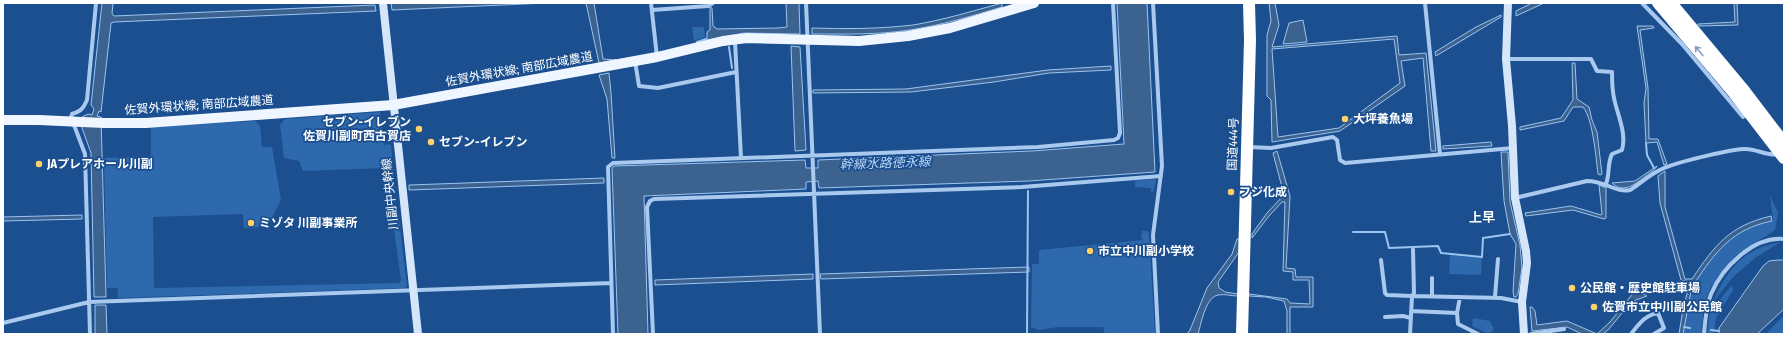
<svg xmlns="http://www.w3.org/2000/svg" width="1787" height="337" font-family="'Fira Sans Condensed','Noto Sans JP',sans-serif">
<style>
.green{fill:#2e69ad}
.water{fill:#3c6290;stroke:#9cc4f0;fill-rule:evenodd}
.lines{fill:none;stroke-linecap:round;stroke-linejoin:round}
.stream{stroke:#9cc4f0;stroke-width:2}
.street{stroke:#a9c9ee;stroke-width:4}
.secondary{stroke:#d6e6fa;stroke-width:8}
.primary{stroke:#f0f6ff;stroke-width:10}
.highway{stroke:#fff;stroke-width:12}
.oneway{stroke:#829ec1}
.poi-dot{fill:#ffd166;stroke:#1b4f8f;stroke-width:1.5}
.labels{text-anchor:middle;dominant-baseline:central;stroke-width:3.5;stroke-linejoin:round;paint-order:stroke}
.street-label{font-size:12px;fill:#fff;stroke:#1b4f8f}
.poi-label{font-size:12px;font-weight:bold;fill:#fff;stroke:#1b4f8f;text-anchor:start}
.water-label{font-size:13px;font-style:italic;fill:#b5d3f5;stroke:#1b4f8f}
.neighbourhood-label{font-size:13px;font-weight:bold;fill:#fff;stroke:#1b4f8f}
</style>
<rect width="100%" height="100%" fill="#1b4f8f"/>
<path class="green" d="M 692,27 L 704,27 L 705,37 L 694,41 Z
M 380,112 L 384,145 L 387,144 L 391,145 L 395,187 L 389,193 L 386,188 L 384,168 L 303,171 L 299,161 L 284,158 L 280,125 L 285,119 Z
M 255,121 L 260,126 L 262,147 L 272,147 L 281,200 L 267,227 L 244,228 L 243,214 L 153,217 L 154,288 L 399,283 L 401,280 L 391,208 L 398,212 L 407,286 L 405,288 L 118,298 L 118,288 L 107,288 L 104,158 L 151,156 L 151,127 Z
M 1154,179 L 1156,180 L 1154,191 L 1151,192 L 1151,188 L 1135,187 L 1135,181 Z
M 1770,195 L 1778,213 L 1775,230 L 1737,255 L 1718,276 L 1710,289 L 1704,307 L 1701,334 L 1683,334 L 1691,291 L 1684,290 L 1679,280 L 1694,284 C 1714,253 1734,225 1773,221 Z
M 1142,231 L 1147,231 L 1149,233 L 1155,334 L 1105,334 L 1103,327 L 1058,327 L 1039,330 L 1031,327 L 1032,264 L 1039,264 L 1039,250 L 1144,240 L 1141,239 Z
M 1781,242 L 1755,258 L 1733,277 L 1713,302 C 1727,269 1744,248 1781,242 Z
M 1450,255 L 1482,258 L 1481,275 L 1449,274 Z
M 1732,285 L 1733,290 L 1716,318 L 1714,334 L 1707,334 L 1710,312 Z
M 1784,315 L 1784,334 L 1766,334 Z
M 1473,318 L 1490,321 L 1494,329 L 1489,334 L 1472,326 Z"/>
<path class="water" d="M 102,3 L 113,3 L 112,14 L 114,16 L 375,5 L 376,11 L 114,22 L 111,23 L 101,112 L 99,111 L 97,116 L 101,117 L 106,297 L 94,297 L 91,153 L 82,128 L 82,117 L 88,114 L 92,115 L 94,109 L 91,105 Z
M 391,3 L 547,3 L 392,10 Z
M 586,3 L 594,3 L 603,59 L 616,60 L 599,63 Z
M 786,3 L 799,3 L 800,34 L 744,33 L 707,40 L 707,32 L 710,30 L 710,7 L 712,8 L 713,26 L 717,29 L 778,28 L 787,27 Z
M 1002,3 L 1002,7 C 972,16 942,25 910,30 C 877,35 845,34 812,34 L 812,28 C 846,29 879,29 913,25 C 943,20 973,11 1002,3 Z
M 1117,3 L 1147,3 L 1155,172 L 1029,181 L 819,188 L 818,181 L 806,182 L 806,189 L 644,196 L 648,334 L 618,334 L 612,168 L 614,166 L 805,160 L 806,168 L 818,168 L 818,160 L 1032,151 L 1124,144 Z
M 1269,3 L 1275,3 L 1279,25 L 1272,47 L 1397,36 L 1399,55 L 1426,53 L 1436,151 L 1431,151 L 1423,58 L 1401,61 L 1405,86 L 1340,131 L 1272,142 L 1271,100 L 1267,96 L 1267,35 L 1271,21 ZM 1394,39 L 1400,83 L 1339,128 L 1278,137 L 1272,49 Z
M 1532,3 L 1544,3 L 1516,16 L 1516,11 Z
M 1734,3 L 1737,3 L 1738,25 L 1699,26 L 1698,24 L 1735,22 Z
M 1501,15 L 1501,17 L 1436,56 L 1435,52 L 1476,27 Z
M 1303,20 L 1307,42 L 1283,44 L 1289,23 Z
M 1637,26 L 1653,26 L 1654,28 L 1640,30 L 1648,88 L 1649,139 L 1658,139 L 1667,164 L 1664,165 L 1657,142 L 1646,143 L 1644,103 L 1646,88 Z
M 791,46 L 800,47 L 806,150 L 795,151 Z
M 1572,63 L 1575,63 L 1577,99 L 1589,107 L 1592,120 L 1597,132 L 1602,174 L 1600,175 L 1598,174 C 1596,158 1593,119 1583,107 L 1573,107 L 1564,121 L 1520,130 L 1520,127 L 1561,118 L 1573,100 Z
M 1111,66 L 1111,70 L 1049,73 L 994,82 L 911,92 L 813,93 L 813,90 L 906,89 L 1048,70 Z
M 609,73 L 611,93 L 615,158 L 612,158 L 607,99 L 599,75 Z
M 1491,142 L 1492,146 L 1443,149 L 1443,146 Z
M 1277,151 L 1290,196 L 1286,268 L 1295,269 L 1296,277 L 1313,277 L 1313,307 L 1290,307 L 1290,334 L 1287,334 L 1287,311 L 1284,301 L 1266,297 L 1249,296 L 1249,294 L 1287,299 L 1290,303 L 1310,304 L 1309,280 L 1293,280 L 1293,272 L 1283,271 L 1285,202 L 1282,202 L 1269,216 L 1252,238 L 1252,234 L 1267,213 L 1284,195 L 1273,153 Z
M 1501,152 L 1508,152 L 1510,202 L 1520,245 L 1522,267 L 1518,294 L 1516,297 L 1514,297 L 1513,292 L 1516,244 L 1510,234 L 1504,201 Z
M 1657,166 C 1656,169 1650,173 1646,176 C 1636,184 1623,194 1612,183 L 1635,181 Z
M 1665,171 L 1665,207 L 1685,279 L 1692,279 C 1715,245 1729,226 1771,216 L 1772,221 C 1732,229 1715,252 1694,284 L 1681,280 L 1660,203 L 1658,176 Z
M 604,178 L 604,183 L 409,190 L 409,185 Z
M 1599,185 L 1606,188 L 1606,218 L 1604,219 L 1573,210 L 1526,216 L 1525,213 L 1571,206 L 1601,215 L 1602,214 Z
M 82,215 L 82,219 L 3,221 L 3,217 Z
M 1237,239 L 1239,239 L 1239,252 L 1218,282 L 1219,288 L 1225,292 L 1238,294 L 1238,296 C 1231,296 1222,293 1215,296 C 1205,301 1201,324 1198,334 L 1187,334 L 1190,330 L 1207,288 L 1232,254 Z
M 1778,260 L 1784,260 L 1784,309 L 1757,334 L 1719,334 L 1719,328 L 1763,266 L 1769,261 Z
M 1029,267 L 1029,272 L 821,279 L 820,274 Z
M 813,274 L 813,279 L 655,285 L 655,280 Z
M 1688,290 L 1691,291 L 1683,334 L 1679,334 L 1683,309 Z
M 1634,292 L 1642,293 L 1647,296 L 1631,302 L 1609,329 L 1603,334 L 1582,334 L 1567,327 L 1532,331 L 1530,307 L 1532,307 L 1535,311 L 1537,325 L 1567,321 L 1597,334 L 1610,322 Z
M 95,305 L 106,305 L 107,334 L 95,334 Z"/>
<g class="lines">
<path class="stream" d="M 697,42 L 706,39
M 729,47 L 732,68
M 1646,143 L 1647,155 L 1654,168
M 1353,232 L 1385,232 L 1389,248 L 1438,246 L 1441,253 L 1482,257 L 1483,238 L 1510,234
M 1684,327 L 1690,328
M 1711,330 L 1719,331
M 1027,334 L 1028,191"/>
<path class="street" d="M 651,3 L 657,57
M 806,3 L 820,334
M 1153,3 L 1162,166 L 1153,235 L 1158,334
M 1425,3 L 1440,154
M 1642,3 L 1682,44 L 1743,117
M 652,10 L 708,6 L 713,3
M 735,41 L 741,158
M 1506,59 L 1591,59 L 1597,71 L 1612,72 C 1612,80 1612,89 1614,98 C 1617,114 1627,133 1622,150 L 1612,154 C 1607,164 1610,174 1606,184
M 635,61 L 639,86 L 658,88 L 736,72
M 1249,147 L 1271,148 L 1333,137 L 1337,140 L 1340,160 L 1345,163 L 1513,148
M 1515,198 L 1587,181 C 1605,181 1616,193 1630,190 C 1640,184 1648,176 1658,171 C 1671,163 1728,150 1744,149 C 1757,148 1766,157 1780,154
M 1381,260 L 1385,293 L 1387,295 L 1412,296 L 1414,293 L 1413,249
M 1432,278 L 1432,296
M 1460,297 L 1457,313 L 1458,324 L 1478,334
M 1495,297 L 1498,259
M 1411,311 L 1457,313
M 1385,317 L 1403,316 L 1411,318
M 3,323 L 89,302 L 611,283
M 90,334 L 85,154 L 74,125 L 70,121 L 72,114 C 81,111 83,109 87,100 L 96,3
M 613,334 L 608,167 L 613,163 L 1038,147 L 1114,140 L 1118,138 L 1120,133 L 1113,3
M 653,334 L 647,207 L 650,201 L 654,199 L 1022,187 L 1161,176
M 1410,334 L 1412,296 L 1501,298 L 1522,302
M 1531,334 L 1564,329
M 1631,334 C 1639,324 1645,315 1658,313 L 1664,328 L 1654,334
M 1704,334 C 1705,321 1706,307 1711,294 C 1722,268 1753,236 1784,239"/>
<path class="secondary" d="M 383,3 L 418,334
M 1508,3 L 1506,59 L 1512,126 L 1515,198 L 1526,251 L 1527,263 L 1522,302 L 1524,334"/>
<path class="primary" d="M 3,120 L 39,120 L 104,123 L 146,123 L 393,105 L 657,57 L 723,41 L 747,38 L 859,41 L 908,36 L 950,28 L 1034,3"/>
<path class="highway" d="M 1658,3 L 1734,93 L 1784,158
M 1671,3 L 1742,88 L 1784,143
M 1242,334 L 1250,40 L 1249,3"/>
</g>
<defs><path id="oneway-shaft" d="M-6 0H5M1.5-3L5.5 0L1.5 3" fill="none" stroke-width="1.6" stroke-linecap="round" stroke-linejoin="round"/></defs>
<use class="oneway" href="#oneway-shaft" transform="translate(1699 51) rotate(-130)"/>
<g class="poi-dot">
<circle cx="1345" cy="119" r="4"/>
<circle cx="419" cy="129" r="4"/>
<circle cx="431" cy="142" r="4"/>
<circle cx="39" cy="164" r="4"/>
<circle cx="1231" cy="192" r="4"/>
<circle cx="251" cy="223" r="4"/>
<circle cx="1090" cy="251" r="4"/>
<circle cx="1572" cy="288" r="4"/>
<circle cx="1594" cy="307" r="4"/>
</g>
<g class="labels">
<g class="street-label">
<text transform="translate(519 69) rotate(-10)">佐賀外環状線; 南部広域農道</text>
<text transform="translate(199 105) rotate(-4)">佐賀外環状線; 南部広域農道</text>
<text transform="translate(1233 144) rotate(-88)">国道444号</text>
<text transform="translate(390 194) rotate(-96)">川副中央幹線</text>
</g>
<g class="poi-label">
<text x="1353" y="119">大坪養魚場</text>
<text x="411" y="122" text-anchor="end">セブン-イレブン<tspan x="411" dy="14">佐賀川副町西古賀店</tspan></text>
<text x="439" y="142">セブン-イレブン</text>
<text x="47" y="164">JAプレアホール川副</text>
<text x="1239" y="192">フジ化成</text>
<text x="259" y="223">ミゾタ 川副事業所</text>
<text x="1098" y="251">市立中川副小学校</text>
<text x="1580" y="288">公民館・歴史館駐車場</text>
<text x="1602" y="307">佐賀市立中川副公民館</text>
</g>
<g class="water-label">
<text transform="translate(885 163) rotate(-2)">幹線水路徳永線</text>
</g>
<g class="neighbourhood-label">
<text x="1482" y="217">上早</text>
</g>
</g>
<rect width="1787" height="337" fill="none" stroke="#ffffff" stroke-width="8"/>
</svg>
